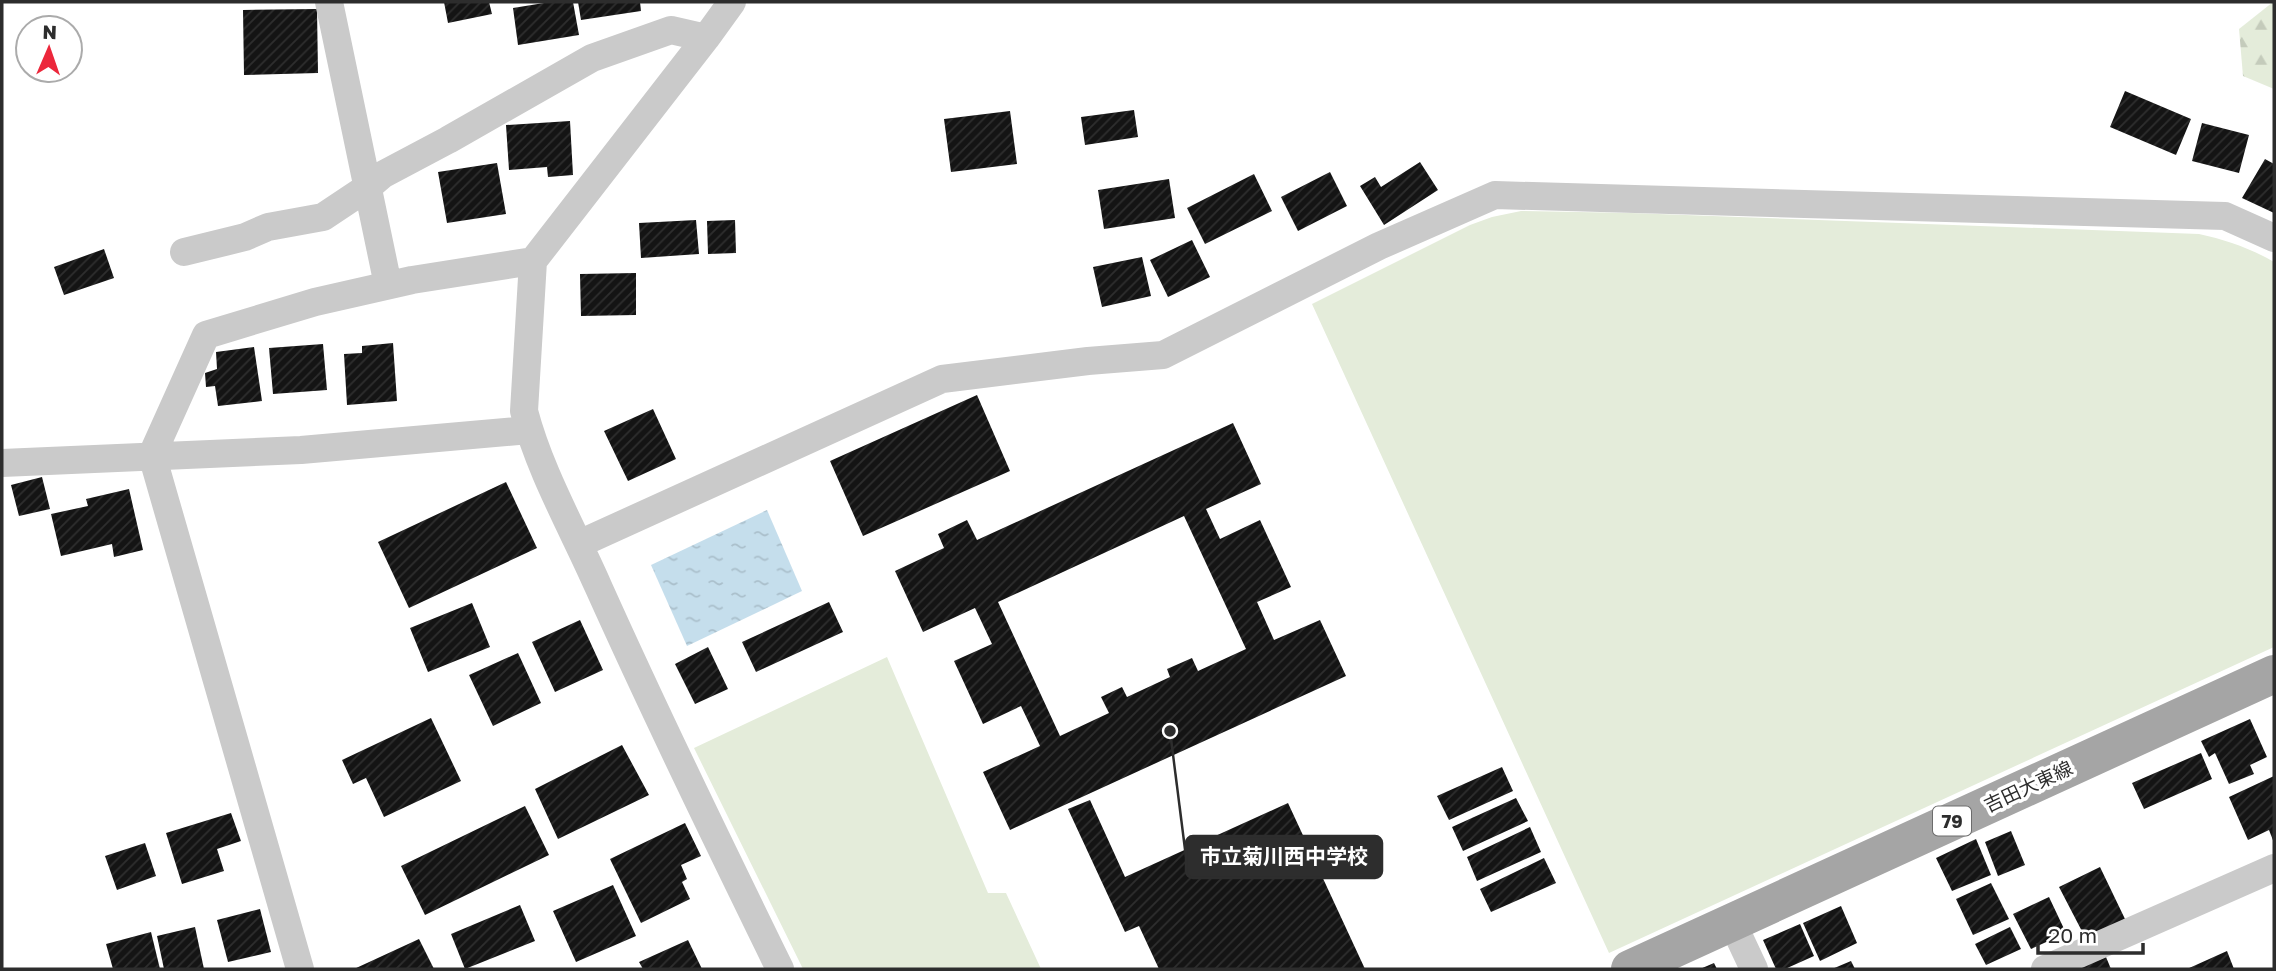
<svg xmlns="http://www.w3.org/2000/svg" width="2276" height="971" font-family="'Golos Text','Noto Sans JP',sans-serif">
<style>
.forest{fill:url(#forest-firs)}
.park{fill:#e4ecda}
.water{fill:url(#water-ripples)}
.building{fill:url(#building-hatch);fill-rule:evenodd}
.lines{fill:none;stroke-linecap:round;stroke-linejoin:round}
.minor{stroke:#cacaca;stroke-width:28}
.primary{stroke:#a5a5a5;stroke-width:38}
.labels{text-anchor:middle;dominant-baseline:central;stroke-width:7;stroke-linejoin:round;paint-order:stroke}
.shield{fill:#fff;stroke:#6c6c6c;stroke-width:2}
.shield-label{font-size:18px;font-weight:bold;fill:#2d2d2d}
.street-label{font-size:19px;fill:#2d2d2d;stroke:#fff}
.leader{fill:none;stroke:#2d2d2d;stroke-width:2.5}
.callout-dot{fill:#2d2d2d;stroke:#fff;stroke-width:2.5}
.callout{fill:#2d2d2d;stroke:#2d2d2d;stroke-width:2.5}
.callout-label{font-size:21px;text-anchor:middle;font-weight:bold;fill:#fff}
</style>
<defs>
<pattern id="forest-firs" width="22" height="20" patternUnits="userSpaceOnUse" patternTransform="scale(1.75)"><rect width="22" height="20" fill="#e4ecda"/><path d="M5 1l3.5 6h-7zM16 11l3.5 6h-7z" fill="#c4cbbb"/></pattern>
<pattern id="water-ripples" width="26" height="14" patternUnits="userSpaceOnUse" patternTransform="scale(1.75)"><rect width="26" height="14" fill="#c5deec"/><path d="M2 4q2-2 4 0t4 0M15 11q2-2 4 0t4 0" fill="none" stroke="#aabfcb"/></pattern>
<pattern id="building-hatch" width="6" height="6" patternUnits="userSpaceOnUse" patternTransform="scale(1.75)"><rect width="6" height="6" fill="#141414"/><path d="M-1 1l2-2M0 6l6-6M5 7l2-2" fill="none" stroke="#2e2e2e"/></pattern>
</defs>
<rect width="100%" height="100%" fill="#fff"/>
<path class="forest" d="M 2273,2 L 2274,2 L 2274,89 L 2243,76 L 2239,29 Z"/>
<path class="park" d="M 1521,211 L 1631,213 L 2199,234 C 2226,240 2250,248 2274,262 L 2274,647 L 1609,953 L 1312,304 L 1470,225 L 1492,217 Z
M 887,657 L 988,893 L 1006,893 L 1041,969 L 803,969 L 694,748 Z"/>
<path class="water" d="M 767,510 L 802,591 L 687,646 L 651,565 Z"/>
<path class="building" d="M 444,2 L 489,2 L 492,14 L 448,23 Z
M 550,2 L 573,2 L 579,35 L 518,45 L 513,8 Z
M 578,2 L 640,2 L 641,11 L 581,20 Z
M 317,9 L 318,73 L 244,75 L 243,10 Z
M 2125,91 L 2191,119 L 2176,155 L 2110,127 Z
M 1134,110 L 1138,137 L 1085,145 L 1081,117 Z
M 1010,111 L 1017,164 L 951,172 L 944,119 Z
M 570,121 L 573,175 L 548,177 L 547,167 L 509,170 L 506,125 Z
M 2202,123 L 2249,135 L 2239,173 L 2192,161 Z
M 2265,159 L 2274,164 L 2274,213 L 2242,198 Z
M 1420,162 L 1438,190 L 1384,225 L 1360,186 L 1375,177 L 1381,187 Z
M 497,163 L 506,214 L 447,223 L 438,172 Z
M 1330,172 L 1347,206 L 1298,231 L 1281,197 Z
M 1254,174 L 1272,211 L 1205,244 L 1187,208 Z
M 1169,179 L 1175,218 L 1104,229 L 1098,190 Z
M 696,220 L 699,254 L 641,258 L 639,223 Z
M 735,220 L 736,253 L 708,254 L 707,221 Z
M 1192,240 L 1210,277 L 1168,297 L 1150,260 Z
M 104,249 L 114,278 L 64,295 L 54,267 Z
M 1142,257 L 1151,296 L 1102,307 L 1093,267 Z
M 636,273 L 636,315 L 581,316 L 580,274 Z
M 393,343 L 397,401 L 347,405 L 344,354 L 362,353 L 362,346 Z
M 323,344 L 327,390 L 273,394 L 269,348 Z
M 254,347 L 262,401 L 218,406 L 215,386 L 206,387 L 205,373 L 217,369 L 216,352 Z
M 977,395 L 1010,471 L 863,536 L 830,461 Z
M 653,409 L 676,459 L 628,481 L 604,431 Z
M 1233,423 L 1261,484 L 1206,509 L 1220,539 L 1260,520 L 1291,587 L 1257,602 L 1274,640 L 1320,620 L 1346,676 L 1010,830 L 983,772 L 1040,746 L 1021,706 L 983,724 L 954,661 L 992,644 L 975,608 L 923,632 L 895,571 L 944,548 L 938,534 L 967,520 L 977,540 ZM 1184,516 L 1246,649 L 1198,671 L 1192,658 L 1167,669 L 1170,677 L 1127,697 L 1122,687 L 1101,697 L 1109,713 L 1060,736 L 998,602 Z
M 42,477 L 50,509 L 19,516 L 11,485 Z
M 506,482 L 537,548 L 409,608 L 378,542 Z
M 129,489 L 143,550 L 114,557 L 112,544 L 61,556 L 51,514 L 88,506 L 86,499 Z
M 829,602 L 843,632 L 756,672 L 742,642 Z
M 472,603 L 490,647 L 428,672 L 410,628 Z
M 580,620 L 603,670 L 555,692 L 532,642 Z
M 708,647 L 728,689 L 695,704 L 675,664 Z
M 518,653 L 541,703 L 493,726 L 469,675 Z
M 431,718 L 461,781 L 384,817 L 366,778 L 353,784 L 342,760 Z
M 2250,719 L 2267,757 L 2250,765 L 2254,774 L 2229,784 L 2215,753 L 2209,757 L 2201,741 Z
M 622,745 L 649,795 L 558,839 L 535,789 Z
M 2201,753 L 2212,779 L 2144,809 L 2132,783 Z
M 1502,767 L 1513,791 L 1449,820 L 1437,796 Z
M 2274,776 L 2274,843 L 2269,830 L 2248,840 L 2229,797 Z
M 1516,798 L 1528,821 L 1463,851 L 1452,827 Z
M 1090,800 L 1125,877 L 1288,803 L 1365,969 L 1159,969 L 1139,926 L 1125,932 L 1068,809 Z
M 525,806 L 549,855 L 425,915 L 401,866 Z
M 231,813 L 241,841 L 217,849 L 224,871 L 182,884 L 166,833 Z
M 685,823 L 701,856 L 681,865 L 687,879 L 682,882 L 690,899 L 641,923 L 610,859 Z
M 1530,827 L 1541,852 L 1477,881 L 1467,857 Z
M 2011,831 L 2025,865 L 1998,876 L 1985,842 Z
M 1976,839 L 1991,875 L 1952,891 L 1936,858 Z
M 145,843 L 156,876 L 117,890 L 105,856 Z
M 1544,858 L 1556,883 L 1491,912 L 1480,889 Z
M 2100,867 L 2125,919 L 2086,939 L 2059,887 Z
M 1991,883 L 2009,919 L 1973,935 L 1956,899 Z
M 613,885 L 636,936 L 576,962 L 553,911 Z
M 2049,897 L 2066,933 L 2031,949 L 2013,914 Z
M 520,905 L 535,941 L 465,969 L 451,934 Z
M 1841,906 L 1857,943 L 1820,961 L 1803,923 Z
M 260,909 L 271,952 L 228,962 L 217,920 Z
M 1800,924 L 1814,956 L 1785,969 L 1776,969 L 1763,940 Z
M 195,927 L 204,969 L 164,969 L 157,936 Z
M 2010,927 L 2021,949 L 1986,965 L 1975,944 Z
M 151,932 L 160,969 L 113,969 L 106,944 Z
M 419,939 L 434,969 L 354,969 Z
M 688,940 L 702,969 L 643,969 L 639,962 Z
M 2227,951 L 2234,969 L 2187,969 Z
M 2106,957 L 2111,969 L 2076,969 Z
M 1851,961 L 1855,969 L 1832,969 Z
M 1714,963 L 1717,969 L 1700,969 Z"/>
<g class="lines">
<path class="minor" d="M 329,2 L 388,285
M 732,2 L 706,38 L 533,261 L 524,411 C 540,472 573,529 598,586 C 656,715 718,842 780,969
M 184,252 L 245,237 L 268,227 L 323,217 L 368,187 L 382,175 L 448,140 L 592,58 L 671,30 L 706,38
M 2,463 L 301,450 L 529,430
M 579,544 L 942,379 L 1088,361 L 1163,355 L 1379,246 L 1495,195 L 2225,216 L 2274,238
M 1732,922 L 1754,969
M 300,969 L 152,455 L 206,335 L 315,302 L 412,280 L 533,261
M 2045,969 L 2274,868"/>
<path class="primary" d="M 1630,969 L 2274,674"/>
</g>
<g class="labels">
<rect class="shield" x="1933" y="806.5" width="38" height="29" rx="5"/>
<g class="shield-label">
<text x="1952" y="821">79</text>
</g>
<g class="street-label">
<text transform="translate(2028 786) rotate(-25)">吉田大東線</text>
</g>
</g>
<path class="leader" d="M1170 731L1186 857"/>
<circle class="callout-dot" cx="1170" cy="731" r="7"/>
<rect class="callout" x="1186" y="836" width="196" height="42" rx="7"/>
<g class="callout-label">
<text x="1284" y="864">市立菊川西中学校</text>
</g>
<rect width="2276" height="971" fill="none" stroke="#2d2d2d" stroke-width="7"/>
<g transform="translate(49 49) rotate(2)"><circle r="33" fill="#ffffff" stroke="#ababab" stroke-width="2"/>
<path d="M0-5L12 26L0 18L-12 26Z" fill="#ec273b"/>
<text y="-10" font-size="19" font-weight="bold" text-anchor="middle" fill="#2d2d2d">N</text>
</g>
<path d="M2038 943v10h105v-10" fill="none" stroke="#2d2d2d" stroke-width="3.5"/>
<text x="2048" y="943" font-size="21" fill="#2d2d2d" stroke="#ffffff" stroke-width="5" paint-order="stroke">20 m</text>
</svg>
